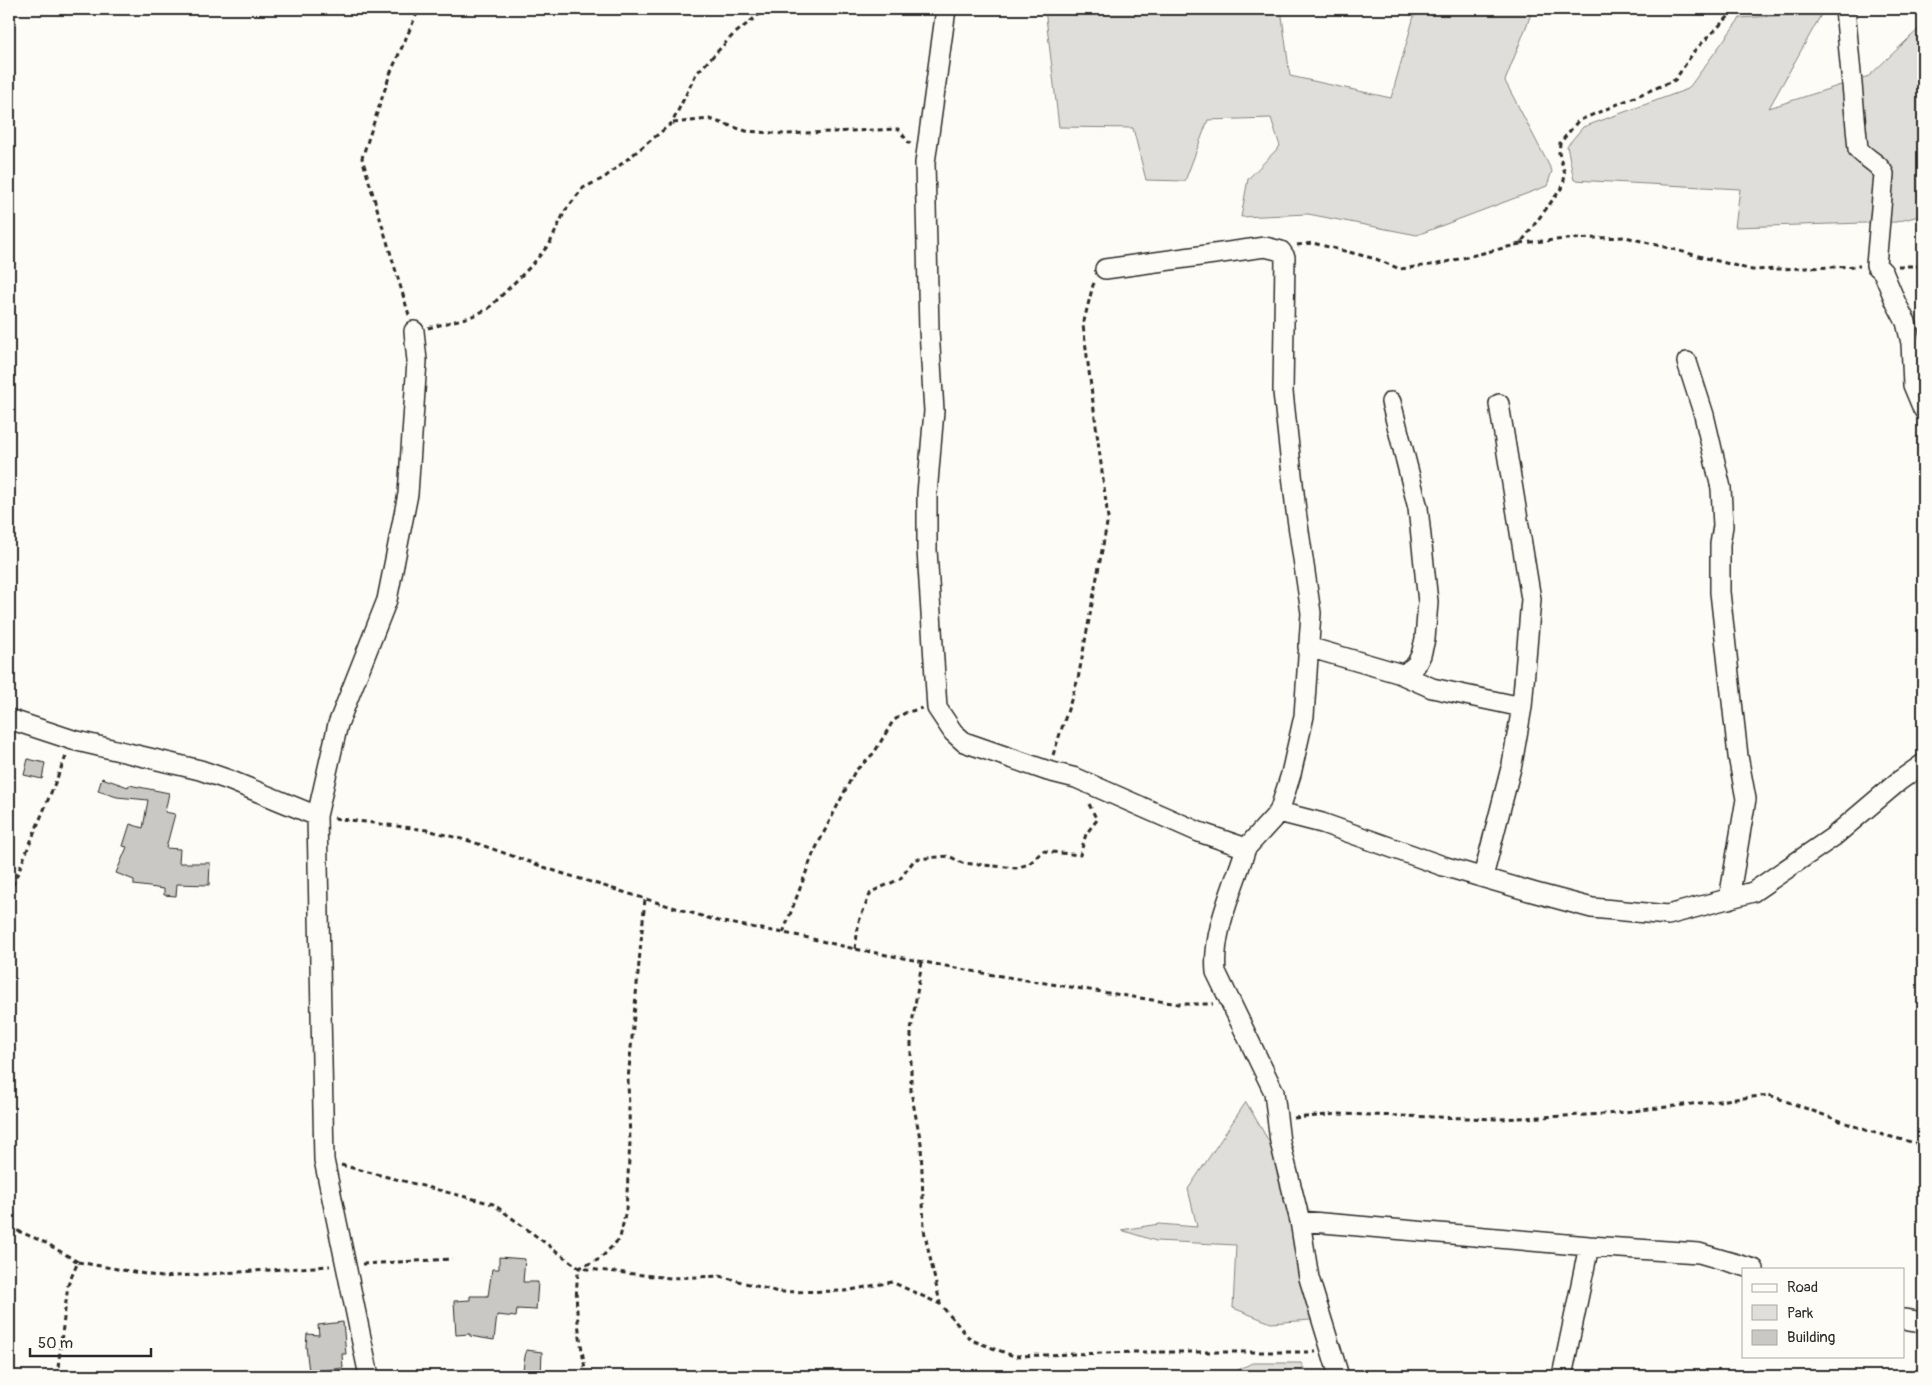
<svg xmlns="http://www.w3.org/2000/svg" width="1932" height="1385" font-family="Pangolin,sans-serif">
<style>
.green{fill:#dfdeda;stroke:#858482}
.building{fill:#c9c8c4;stroke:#2b2b2b}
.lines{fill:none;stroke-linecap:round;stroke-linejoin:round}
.minor-casing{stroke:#2b2b2b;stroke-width:22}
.path{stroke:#2b2b2b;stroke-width:3;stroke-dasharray:5 4;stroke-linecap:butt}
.minor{stroke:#fdfcf7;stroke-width:19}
</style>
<rect width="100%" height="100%" fill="#fdfcf7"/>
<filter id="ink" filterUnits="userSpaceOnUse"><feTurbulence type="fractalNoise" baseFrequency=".02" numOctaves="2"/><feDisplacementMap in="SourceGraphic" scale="10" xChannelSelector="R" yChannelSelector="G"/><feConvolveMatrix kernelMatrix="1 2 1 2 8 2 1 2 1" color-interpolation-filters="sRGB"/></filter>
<g filter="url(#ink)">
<path class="green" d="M 1045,9 L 1281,9 L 1290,76 L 1391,98 L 1416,9 L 1533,9 L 1505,81 L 1552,171 L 1547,186 L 1417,235 L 1308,214 L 1241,217 L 1248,179 L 1280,146 L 1271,118 L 1208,120 L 1185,181 L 1146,180 L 1133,128 L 1059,127 Z
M 1822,13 L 1769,108 L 1869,76 L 1923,25 L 1923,215 L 1896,222 L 1735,227 L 1740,189 L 1574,180 L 1567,146 L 1583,127 L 1688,89 L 1740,18 Z
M 1246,1102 L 1278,1157 L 1311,1320 L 1271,1323 L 1233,1308 L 1236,1245 L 1156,1241 L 1121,1230 L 1159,1224 L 1197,1227 L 1188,1189 Z
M 1252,1363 L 1301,1363 L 1308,1376 L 1228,1375 Z"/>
<path class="building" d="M 28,759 L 45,763 L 42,779 L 24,775 Z
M 102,778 L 128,787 L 129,785 L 169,793 L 165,812 L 175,814 L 166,848 L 180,849 L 179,863 L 210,863 L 209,885 L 177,884 L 176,896 L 164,895 L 164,889 L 134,885 L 134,880 L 116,873 L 127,847 L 123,846 L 130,824 L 143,828 L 148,800 L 117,797 L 98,791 Z
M 499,1257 L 525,1259 L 523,1282 L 538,1282 L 536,1310 L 517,1309 L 516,1317 L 497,1315 L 494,1340 L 470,1336 L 470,1334 L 456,1335 L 454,1301 L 470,1300 L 470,1296 L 488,1296 L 492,1269 L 499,1269 Z
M 343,1322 L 346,1354 L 342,1354 L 343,1368 L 309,1372 L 306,1346 L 307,1334 L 319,1335 L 318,1325 Z
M 526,1350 L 542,1352 L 541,1376 L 522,1376 Z"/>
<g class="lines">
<defs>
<path id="minor" d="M 946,9 L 925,163 L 929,330 L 934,411 L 927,494 L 927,550 L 937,708 L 953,732 L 964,742 L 1048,771 L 1076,778 L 1199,832 L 1246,848 C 1234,887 1212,931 1216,972 L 1274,1092 L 1280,1142 L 1300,1221 L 1309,1278 L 1339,1376
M 1845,9 L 1858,149 C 1866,159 1879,163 1884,174 L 1876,265 L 1883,272 L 1896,303 L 1906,322 L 1911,343 L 1913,385 L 1923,409
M 1105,269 L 1265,247 L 1281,251 L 1285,257 L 1283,392 L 1296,511 L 1311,613 L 1304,716 L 1291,774 L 1279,812 L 1246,848
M 1687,362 L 1704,415 L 1721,488 L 1723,526 L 1720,544 L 1720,592 L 1738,756 L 1746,799 L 1729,899
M 1391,402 L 1418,508 L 1428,602 L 1425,639 L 1421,655 L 1416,665 L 1403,675
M 1499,404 L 1531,599 L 1522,707
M 1308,647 L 1398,673 L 1432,688 L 1522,707 L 1512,764 L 1483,877
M 9,719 L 73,740 L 200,770 L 229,780 L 317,816 L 324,1160 L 369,1376
M 1279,812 L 1322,823 L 1443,866 L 1536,893 L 1592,908 L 1668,915 L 1753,892 L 1833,837 L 1899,781 L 1923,764
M 317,816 L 338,724 L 387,600 L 408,494 L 417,361 L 414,331
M 1300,1221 L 1589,1246 L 1699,1253 L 1754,1269
M 1903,1319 L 1923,1322
M 1562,1376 L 1589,1246"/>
</defs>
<use href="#minor" class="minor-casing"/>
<path class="path" d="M 673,123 L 709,119 L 746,131 L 785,134 L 898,129 L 910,144
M 1520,243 L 1567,239 L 1626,237 L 1752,270 L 1860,266
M 1297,245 L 1313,243 L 1376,259 L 1400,269 L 1438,264 L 1520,244 L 1563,186 L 1565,174 L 1559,153 L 1560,143 L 1578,121 L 1675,80 L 1695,50 L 1735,10 L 1752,9
M 1898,266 L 1923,266
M 409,315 L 362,158 L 390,74 L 419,9
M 428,328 L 470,317 L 488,309 L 532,265 L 550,243 L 565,211 L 583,188 L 604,178 L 672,123 L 696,74 L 733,35 L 766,9
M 1053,755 L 1078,679 L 1108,518 L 1083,325 L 1093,285 L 1095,282
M 334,818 L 427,830 L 473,842 L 558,872 L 718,921 L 800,936 L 855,949 L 988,974 L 1178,1004 L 1213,1004
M 9,894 L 67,754
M 783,933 L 813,854 L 855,771 L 874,753 L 893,721 L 905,713 L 922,708
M 855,949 L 859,921 L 871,892 L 900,879 L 915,859 L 949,856 L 962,863 L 1016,868 L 1029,864 L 1043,851 L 1080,855 L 1086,834 L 1097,820 L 1088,802
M 922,962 L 911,1030 L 911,1092 L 921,1143 L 924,1230 L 940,1303
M 1294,1118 L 1339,1114 L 1498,1119 L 1607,1114 L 1769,1095 L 1868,1131 L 1923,1145
M 341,1165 L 493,1204 L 579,1268 L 671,1278 L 720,1276 L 778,1292 L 845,1291 L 892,1282 L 940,1304 L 971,1340 L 1014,1356 L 1136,1352 L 1316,1352
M 9,1227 L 46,1243 L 78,1262 L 68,1285 L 57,1376
M 78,1262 L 162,1277 L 330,1266
M 362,1264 L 452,1259
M 586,1376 C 581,1340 572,1304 579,1268 L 600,1259 L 620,1238 L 626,1210 L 630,1142 L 628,1080 L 645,899"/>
<use href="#minor" class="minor"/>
</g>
</g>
<rect width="1932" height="1385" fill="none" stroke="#fdfcf7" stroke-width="30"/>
<rect x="15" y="15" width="1902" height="1355" fill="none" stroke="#2b2b2b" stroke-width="2" filter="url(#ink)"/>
<rect x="1742" y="1268" width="162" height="90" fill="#fdfcf7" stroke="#a9a8a5"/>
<rect x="1752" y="1284" width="25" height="8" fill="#fdfcf7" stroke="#a9a8a5"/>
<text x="1787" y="1292" font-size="15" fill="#2b2b2b">Road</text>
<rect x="1752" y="1305" width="25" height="15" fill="#dfdeda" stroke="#a9a8a5"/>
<text x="1787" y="1318" font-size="15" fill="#2b2b2b">Park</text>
<rect x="1752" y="1330" width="25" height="15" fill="#c9c8c4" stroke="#a9a8a5"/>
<text x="1787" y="1342" font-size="15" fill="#2b2b2b">Building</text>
<path d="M30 1348v8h121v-8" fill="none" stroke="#2b2b2b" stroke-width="2.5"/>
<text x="38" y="1348" font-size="15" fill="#2b2b2b" stroke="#fdfcf7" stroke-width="4" paint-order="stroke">50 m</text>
</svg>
